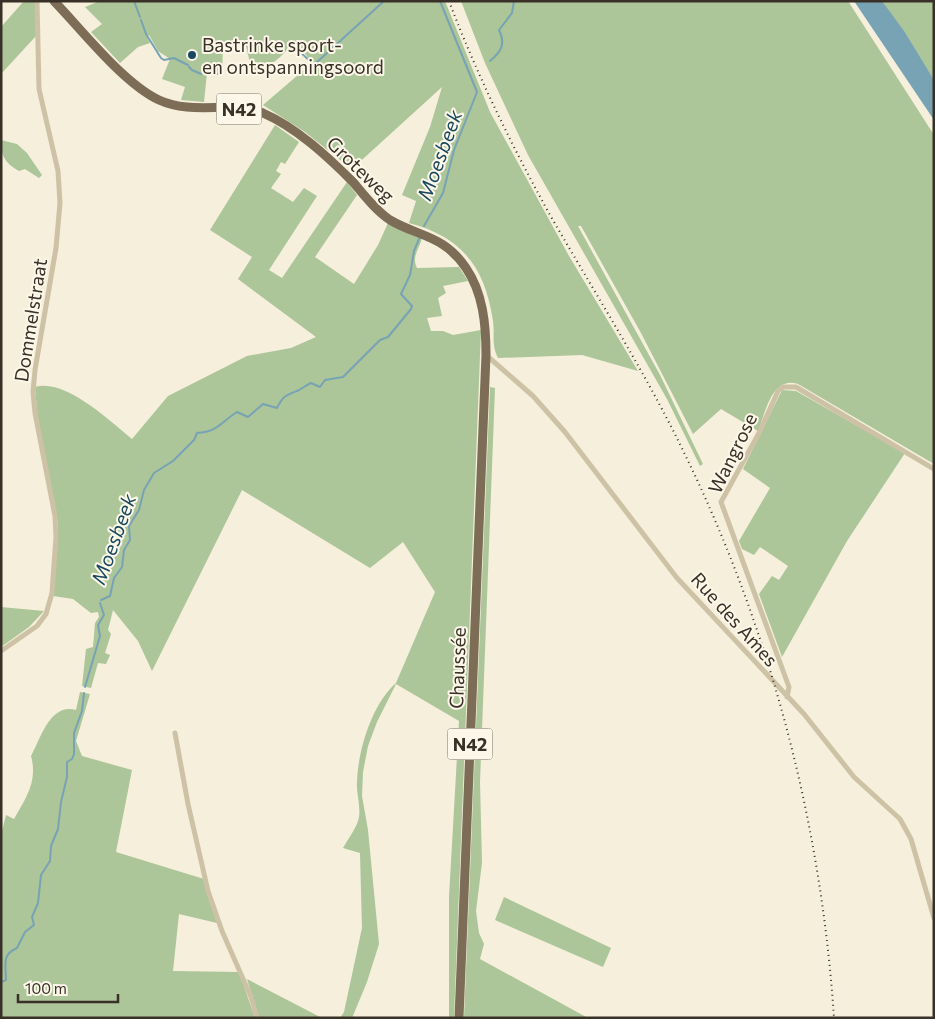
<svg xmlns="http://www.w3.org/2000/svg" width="935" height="1019" font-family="Commissioner,sans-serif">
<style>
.green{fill:#acc599}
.water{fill:#77a3b5}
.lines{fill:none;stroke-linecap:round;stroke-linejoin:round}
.stream{stroke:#77a3b5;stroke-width:2}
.street{stroke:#cec2a6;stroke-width:5}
.primary{stroke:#7d6d57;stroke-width:9}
.rail{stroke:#393127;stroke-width:2;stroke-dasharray:1 4;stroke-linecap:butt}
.poi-dot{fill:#184960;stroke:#fcf7e8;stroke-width:2}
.labels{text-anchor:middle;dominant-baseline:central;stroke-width:4;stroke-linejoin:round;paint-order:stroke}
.shield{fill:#fcf7e8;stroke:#746c61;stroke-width:1}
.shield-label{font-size:18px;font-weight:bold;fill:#393127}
.poi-label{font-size:19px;fill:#393127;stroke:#fcf7e8;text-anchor:start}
.street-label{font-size:19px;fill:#393127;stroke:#fcf7e8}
.water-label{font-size:20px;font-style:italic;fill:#184960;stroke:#fcf7e8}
</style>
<rect width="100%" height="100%" fill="#f5efdb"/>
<path class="green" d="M 24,1 L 35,1 L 36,36 L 1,74 L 1,27 Z
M 100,1 L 445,1 L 490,112 L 569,256 L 638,371 L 582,355 L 498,358 C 491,344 495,335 493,321 C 485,267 462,237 409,223 L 416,201 L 402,195 L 430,127 L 442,87 L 353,168 L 346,161 L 344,163 L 305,132 L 263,105 L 312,63 L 296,41 C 280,56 276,66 252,71 L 245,42 L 223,46 L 222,75 L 207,73 L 204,102 L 181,100 L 185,87 L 162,79 L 170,59 L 158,51 L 149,35 L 147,37 L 150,43 L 138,47 L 120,63 L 91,32 L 102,24 L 85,7 Z
M 461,1 L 848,1 L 934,135 L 934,464 L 798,384 C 772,376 766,411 758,431 L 721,409 L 693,434 L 641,333 L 581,226 L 578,226 L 660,375 L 703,464 L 700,466 L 667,399 L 528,155 L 485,63 Z
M 882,1 L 934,1 L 934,80 Z
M 275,125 L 299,142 L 285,164 L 281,162 L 276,171 L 281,174 L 271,188 L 293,202 L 304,188 L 317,196 L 269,270 L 282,278 L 347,182 L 357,195 L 315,257 L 354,284 L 378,245 L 388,223 L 422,238 C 420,248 411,256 417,268 L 459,267 L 468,281 L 443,286 L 446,293 L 438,298 L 442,316 L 427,318 L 431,331 L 443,331 L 453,335 L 481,330 L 454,1018 L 449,1018 L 449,897 L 459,721 L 396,684 L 377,722 L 368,746 L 363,772 L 362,796 L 368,830 L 379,944 L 367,982 L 352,1018 L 340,1018 L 344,1012 L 362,928 L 360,853 L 343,848 C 348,839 355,830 358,821 C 362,810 356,793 357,782 C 358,750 372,704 396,683 L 435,592 L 403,542 L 370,568 L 242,490 L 152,671 L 138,641 L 113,610 L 108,630 L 111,634 L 105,653 L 110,655 L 106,664 L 98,663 L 91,688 L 82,686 L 86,649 L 93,647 L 95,623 L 99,617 L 98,612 L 91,613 L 73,599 L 53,596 L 58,524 L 38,423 L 35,387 C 65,378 110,421 132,439 L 168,396 L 247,356 L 291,348 L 316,337 L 238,279 L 252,257 L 210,230 Z
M 1,140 L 17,144 L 27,153 L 42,175 L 39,178 L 25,169 L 19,171 C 5,163 1,156 1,140 Z
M 490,387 L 495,388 L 480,782 L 482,863 L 476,911 L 479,933 L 484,944 L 480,959 L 588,1018 L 464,1018 Z
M 782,390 L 796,391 L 905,453 L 847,541 L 782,657 L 759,594 L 772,576 L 779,580 L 788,566 L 760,547 L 754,555 L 742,549 L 739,541 L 770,488 L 743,469 Z
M 1,607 L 44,611 L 29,627 L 1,647 Z
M 80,692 L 90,694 L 76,741 L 82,756 L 132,770 L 116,852 L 204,879 L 217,923 L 179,914 L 173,971 L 239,972 L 255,1018 L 1,1018 L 1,835 L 6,815 L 14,819 C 26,798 38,781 31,756 C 41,738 50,703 76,710 Z
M 504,897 L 611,948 L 603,967 L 495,920 Z
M 247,979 L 322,1018 L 259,1018 Z"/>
<path class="water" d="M 854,1 L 882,1 L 904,31 L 934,80 L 934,120 Z"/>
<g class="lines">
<path class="stream" d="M 134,1 L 140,17
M 141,20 L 146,34 L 161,58 L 164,60 L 174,58 L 188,65
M 298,50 L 311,62
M 490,61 C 501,52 506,44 499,30 L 512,13 L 514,1
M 316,63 L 384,1
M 189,67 L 192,70 L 201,74
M 209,74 L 221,74
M 424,226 L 443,193 L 454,150 L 477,92 L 440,1
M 101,600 L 110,596 L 114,578 L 122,567 L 124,550 L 130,540 L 129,526 L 139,510 L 144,490 L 154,473 L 173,461 L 194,440 L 197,433 C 218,432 221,422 237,412 L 248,417 L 263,404 L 277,408 C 283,396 286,395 297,391 C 302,389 306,385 311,383 L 320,387 L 325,380 L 343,377 L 380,340 L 388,337 L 411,309 L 412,306 L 401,294 L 410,275 L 414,251 L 419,239
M 85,687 L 100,636 L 98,625 L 104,615 L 100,603
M 1,982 L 6,980 C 6,965 1,955 17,948 L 25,932 L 34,925 L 32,917 L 38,903 L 41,875 L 50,861 L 51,846 L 58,829 L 61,802 L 67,777 L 67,762 L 72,759 L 74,754 L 74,733 L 82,711 L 84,693"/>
<path class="street" d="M 486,355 L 533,396 L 565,432 L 677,578 L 804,714 L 854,777 L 900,819 L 911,839 L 934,918
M 1,651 L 37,626 L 46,614 L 52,593 L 56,537 L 55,516 L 35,413 L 33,392 L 35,370 L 56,248 L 60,203 L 58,171 L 39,89 L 37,1
M 787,697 L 789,687 L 721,502 L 759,433 L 778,391 L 783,387 L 796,387 L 934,469
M 175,733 L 188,804 L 208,891 L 222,931 L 251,997 L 257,1018"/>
<path class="primary" d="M 54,1 C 82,30 123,83 159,100 C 194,116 231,100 263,113 C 297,128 327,156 353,182 C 364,195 376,211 390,220 C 419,237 444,235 466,268 C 483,293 486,324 486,355 L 459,1018"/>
<path class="rail" d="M 449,1 C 477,75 512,146 550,215 C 588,281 628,345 663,411 C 762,599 820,806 834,1018"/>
</g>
<circle class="poi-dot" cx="192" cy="55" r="5"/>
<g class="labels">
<g class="shield">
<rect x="216.5" y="93.5" width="45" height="31" rx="4"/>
<rect x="447.5" y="728.5" width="45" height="31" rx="4"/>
</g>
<g class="shield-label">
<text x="239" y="109">N42</text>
<text x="470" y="744">N42</text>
</g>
<g class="poi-label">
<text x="202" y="44">Bastrinke sport-<tspan x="202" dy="22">en ontspanningsoord</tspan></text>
</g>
<g class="street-label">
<text transform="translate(361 169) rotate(44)">Groteweg</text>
<text transform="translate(30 320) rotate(-81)">Dommelstraat</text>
<text transform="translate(732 453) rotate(-64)">Wangrose</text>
<text transform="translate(735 619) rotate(48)">Rue des Ames</text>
<text transform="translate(457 668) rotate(-88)">Chaussée</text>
</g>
<g class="water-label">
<text transform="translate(439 155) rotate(-70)">Moesbeek</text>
<text transform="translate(113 539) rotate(-70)">Moesbeek</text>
</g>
</g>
<rect width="935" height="1019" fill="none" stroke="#393127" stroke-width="5"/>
<path d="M18 994v8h100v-8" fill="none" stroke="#393127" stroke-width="2.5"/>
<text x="25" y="994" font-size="15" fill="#393127" stroke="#fcf7e8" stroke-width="4" paint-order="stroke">100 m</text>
</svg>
